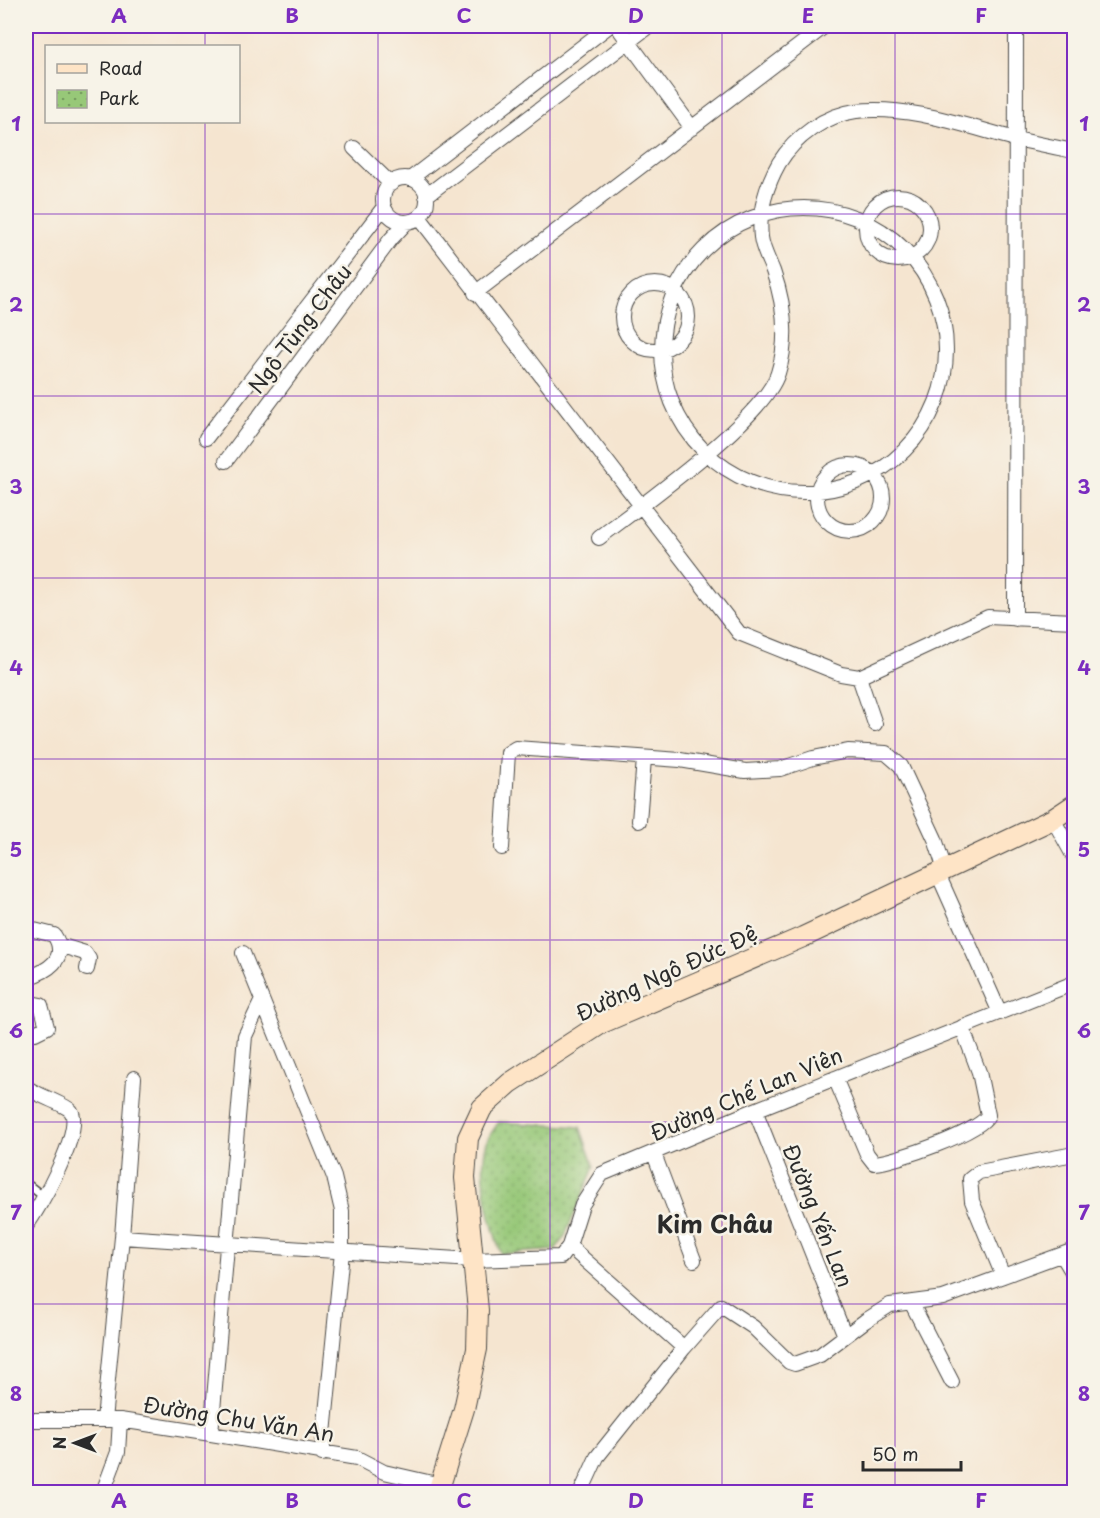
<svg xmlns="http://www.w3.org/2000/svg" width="1100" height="1518" font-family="'Playpen Sans',sans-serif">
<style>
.park{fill:url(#park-dots);stroke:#617a52;stroke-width:1.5}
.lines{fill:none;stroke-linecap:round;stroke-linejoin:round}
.service-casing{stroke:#494744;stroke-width:10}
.minor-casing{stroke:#494744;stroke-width:16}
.secondary-casing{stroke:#494744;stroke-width:22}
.service{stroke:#fff;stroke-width:7}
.minor{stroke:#fff;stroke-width:14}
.secondary{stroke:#fee4c6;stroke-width:20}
.grid{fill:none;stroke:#7b2cbf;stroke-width:1.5;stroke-opacity:0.55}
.labels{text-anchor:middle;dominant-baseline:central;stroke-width:5;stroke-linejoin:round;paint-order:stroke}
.street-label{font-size:21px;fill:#2b2b2b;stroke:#f7f3e8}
.quarter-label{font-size:24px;font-weight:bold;fill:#2b2b2b;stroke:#f7f3e8}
.neatline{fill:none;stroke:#7b2cbf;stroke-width:2}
.grid-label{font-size:20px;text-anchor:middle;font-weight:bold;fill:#7b2cbf}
</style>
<defs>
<pattern id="park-dots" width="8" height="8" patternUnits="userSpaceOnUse" patternTransform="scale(1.5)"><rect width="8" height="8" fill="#97c878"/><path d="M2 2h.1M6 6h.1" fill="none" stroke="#7ba363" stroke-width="1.8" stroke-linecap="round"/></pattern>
</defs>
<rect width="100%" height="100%" fill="#f7f3e8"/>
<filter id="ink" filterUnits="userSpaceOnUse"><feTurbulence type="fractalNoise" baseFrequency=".0167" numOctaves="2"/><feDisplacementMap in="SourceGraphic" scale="12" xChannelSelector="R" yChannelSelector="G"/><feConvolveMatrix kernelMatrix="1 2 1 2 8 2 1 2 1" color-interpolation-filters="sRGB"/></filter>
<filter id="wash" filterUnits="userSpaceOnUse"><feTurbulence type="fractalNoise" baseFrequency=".008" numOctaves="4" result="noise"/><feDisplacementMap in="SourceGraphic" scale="24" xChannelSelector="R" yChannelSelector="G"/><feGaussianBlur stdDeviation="1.35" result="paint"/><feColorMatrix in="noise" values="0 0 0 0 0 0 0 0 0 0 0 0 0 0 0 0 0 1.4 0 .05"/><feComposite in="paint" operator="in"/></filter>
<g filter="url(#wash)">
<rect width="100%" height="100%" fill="#f5e5d0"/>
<path class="park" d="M 499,1122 L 580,1127 L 594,1167 L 565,1236 L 555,1250 L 501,1254 C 490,1222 477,1176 487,1142 C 489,1135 495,1128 499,1122 Z"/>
</g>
<g filter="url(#ink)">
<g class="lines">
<defs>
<path id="service" d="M 26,1183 L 44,1197"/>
<path id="minor" d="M 617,26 L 692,128
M 354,148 L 391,184
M383 200a22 22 0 1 1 44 0a22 22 0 1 1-44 0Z
M 410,179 L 609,26
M 426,196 L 649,26
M866 228a32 32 0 1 1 64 0a32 32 0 1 1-64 0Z
M662 350a142 142 0 1 1 284 0a142 142 0 1 1-284 0Z
M 419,217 L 739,633 L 841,674 L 859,677 L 988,617 L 1074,621
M622 317a33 33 0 1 1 66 0a33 33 0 1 1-66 0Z
M 475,293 L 825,26
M 206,438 L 384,207
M 226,461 L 391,239 L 407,222
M817 498a33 33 0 1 1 66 0a33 33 0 1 1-66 0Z
M 599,538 C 640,506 764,419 778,373 C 789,338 785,305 773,271 C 769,261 762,248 761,237 C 758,212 767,184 779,163 C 795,137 825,115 856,111 C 907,105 963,125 1012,138 C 1033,143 1054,147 1074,151
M 1015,619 L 1016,26
M 859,677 L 875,724
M 1053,819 L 1074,857
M 639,821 L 644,759
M 502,848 L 508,753 L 516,748 L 680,760 L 745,771 L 780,769 L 813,758 L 848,751 L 886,753 L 901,766 L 935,839 L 945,870
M 938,874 L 1000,1013
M 26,928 L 54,935 C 70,959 46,972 26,978
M 59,945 L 85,953 L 89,959 L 87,969
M 243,953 L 334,1177 L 342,1211 L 342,1252 L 322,1454
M 26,1002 L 41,1005 L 47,1027 L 35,1033
M 835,1078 L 867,1154 L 874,1163 C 894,1162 981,1132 988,1115 L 979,1072 L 962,1027
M 26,1087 C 36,1095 65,1104 71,1111 C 84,1130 39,1209 26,1226
M 755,1110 L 845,1336
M 654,1154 L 694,1260
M 122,1237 L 472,1260 L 561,1257 L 569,1246 L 582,1205 L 602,1174 L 755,1110 L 1074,983
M 569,1246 L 684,1348 L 721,1306 L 753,1327 L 789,1362 L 795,1364 L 820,1355 L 865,1321 L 890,1305 L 943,1298 L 1074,1250
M 1062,1255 L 1074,1275
M 1003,1276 L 972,1201 L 970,1179 L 979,1172 L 1074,1154
M 912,1304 L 952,1382
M 26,1420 L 120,1420 L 211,1434 L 357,1458 L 384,1472 L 441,1485
M 104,1420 L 122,1237 L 134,1078
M 211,1434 L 245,1036 L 262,1000
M 103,1492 L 118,1452 L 120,1420
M 581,1492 L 597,1457 L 684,1348"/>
<path id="secondary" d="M 438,1492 L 464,1409 L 477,1349 L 478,1310 L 465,1178 L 468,1138 L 482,1108 L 510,1083 L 602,1023 L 803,937 L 1053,819 L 1074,805"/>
</defs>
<use href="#service" class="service-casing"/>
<use href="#minor" class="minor-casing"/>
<use href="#secondary" class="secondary-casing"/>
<use href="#service" class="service"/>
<use href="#minor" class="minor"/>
<use href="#secondary" class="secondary"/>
</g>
</g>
<path class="grid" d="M 205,26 L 205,46M 378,26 L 378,1492M 550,26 L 550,1492M 722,26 L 722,1492M 895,26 L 895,1492M 205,122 L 205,1492M 26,214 L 1074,214M 26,396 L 1074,396M 26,578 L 1074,578M 26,759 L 1074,759M 26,940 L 1074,940M 26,1122 L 1074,1122M 26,1304 L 1074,1304"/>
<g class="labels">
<g class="street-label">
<text transform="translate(299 328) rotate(-53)">Ngô Tùng Châu</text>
<text transform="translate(666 972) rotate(-25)">Đường Ngô Đức Đệ</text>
<text transform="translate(746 1093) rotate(-23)">Đường Chế Lan Viên</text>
<text transform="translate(819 1215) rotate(68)">Đường Yến Lan</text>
<text transform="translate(239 1418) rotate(9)">Đường Chu Văn An</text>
</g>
<g class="quarter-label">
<text x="715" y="1223">Kim Châu</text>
</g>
</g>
<rect width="1100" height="1518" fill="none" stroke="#f7f3e8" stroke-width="66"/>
<rect x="45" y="45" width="195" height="78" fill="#f7f3e8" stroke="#a5a39c" stroke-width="1.5"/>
<rect x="57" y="64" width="30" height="9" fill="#fee4c6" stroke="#a5a39c" stroke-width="1.5"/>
<text x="99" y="75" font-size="18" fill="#2b2b2b">Road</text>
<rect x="57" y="90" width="30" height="18" fill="url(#park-dots)" stroke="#a5a39c" stroke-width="1.5"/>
<text x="99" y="105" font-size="18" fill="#2b2b2b">Park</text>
<g transform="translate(75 1443) rotate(270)" stroke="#f7f3e8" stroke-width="4.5" paint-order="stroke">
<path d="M0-4.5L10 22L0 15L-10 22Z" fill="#2b2b2b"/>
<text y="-9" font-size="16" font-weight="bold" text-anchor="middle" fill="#2b2b2b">N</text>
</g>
<path d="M863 1461v9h98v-9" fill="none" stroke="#2b2b2b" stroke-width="3"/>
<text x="872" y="1461" font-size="18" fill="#2b2b2b" stroke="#f7f3e8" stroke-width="4.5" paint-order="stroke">50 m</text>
<rect x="33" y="33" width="1034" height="1452" class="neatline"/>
<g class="grid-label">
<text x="119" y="23">A</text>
<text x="292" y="23">B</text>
<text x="464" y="23">C</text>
<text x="636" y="23">D</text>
<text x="808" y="23">E</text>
<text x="981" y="23">F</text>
<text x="16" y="131">1</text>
<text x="1084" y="131">1</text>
<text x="16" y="312">2</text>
<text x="1084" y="312">2</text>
<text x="16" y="494">3</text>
<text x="1084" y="494">3</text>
<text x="16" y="675">4</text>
<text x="1084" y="675">4</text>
<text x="16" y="857">5</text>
<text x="1084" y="857">5</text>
<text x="16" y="1038">6</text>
<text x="1084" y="1038">6</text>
<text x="16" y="1220">7</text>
<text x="1084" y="1220">7</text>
<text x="16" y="1401">8</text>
<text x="1084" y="1401">8</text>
<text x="119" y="1508">A</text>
<text x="292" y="1508">B</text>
<text x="464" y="1508">C</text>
<text x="636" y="1508">D</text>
<text x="808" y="1508">E</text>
<text x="981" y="1508">F</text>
</g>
</svg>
